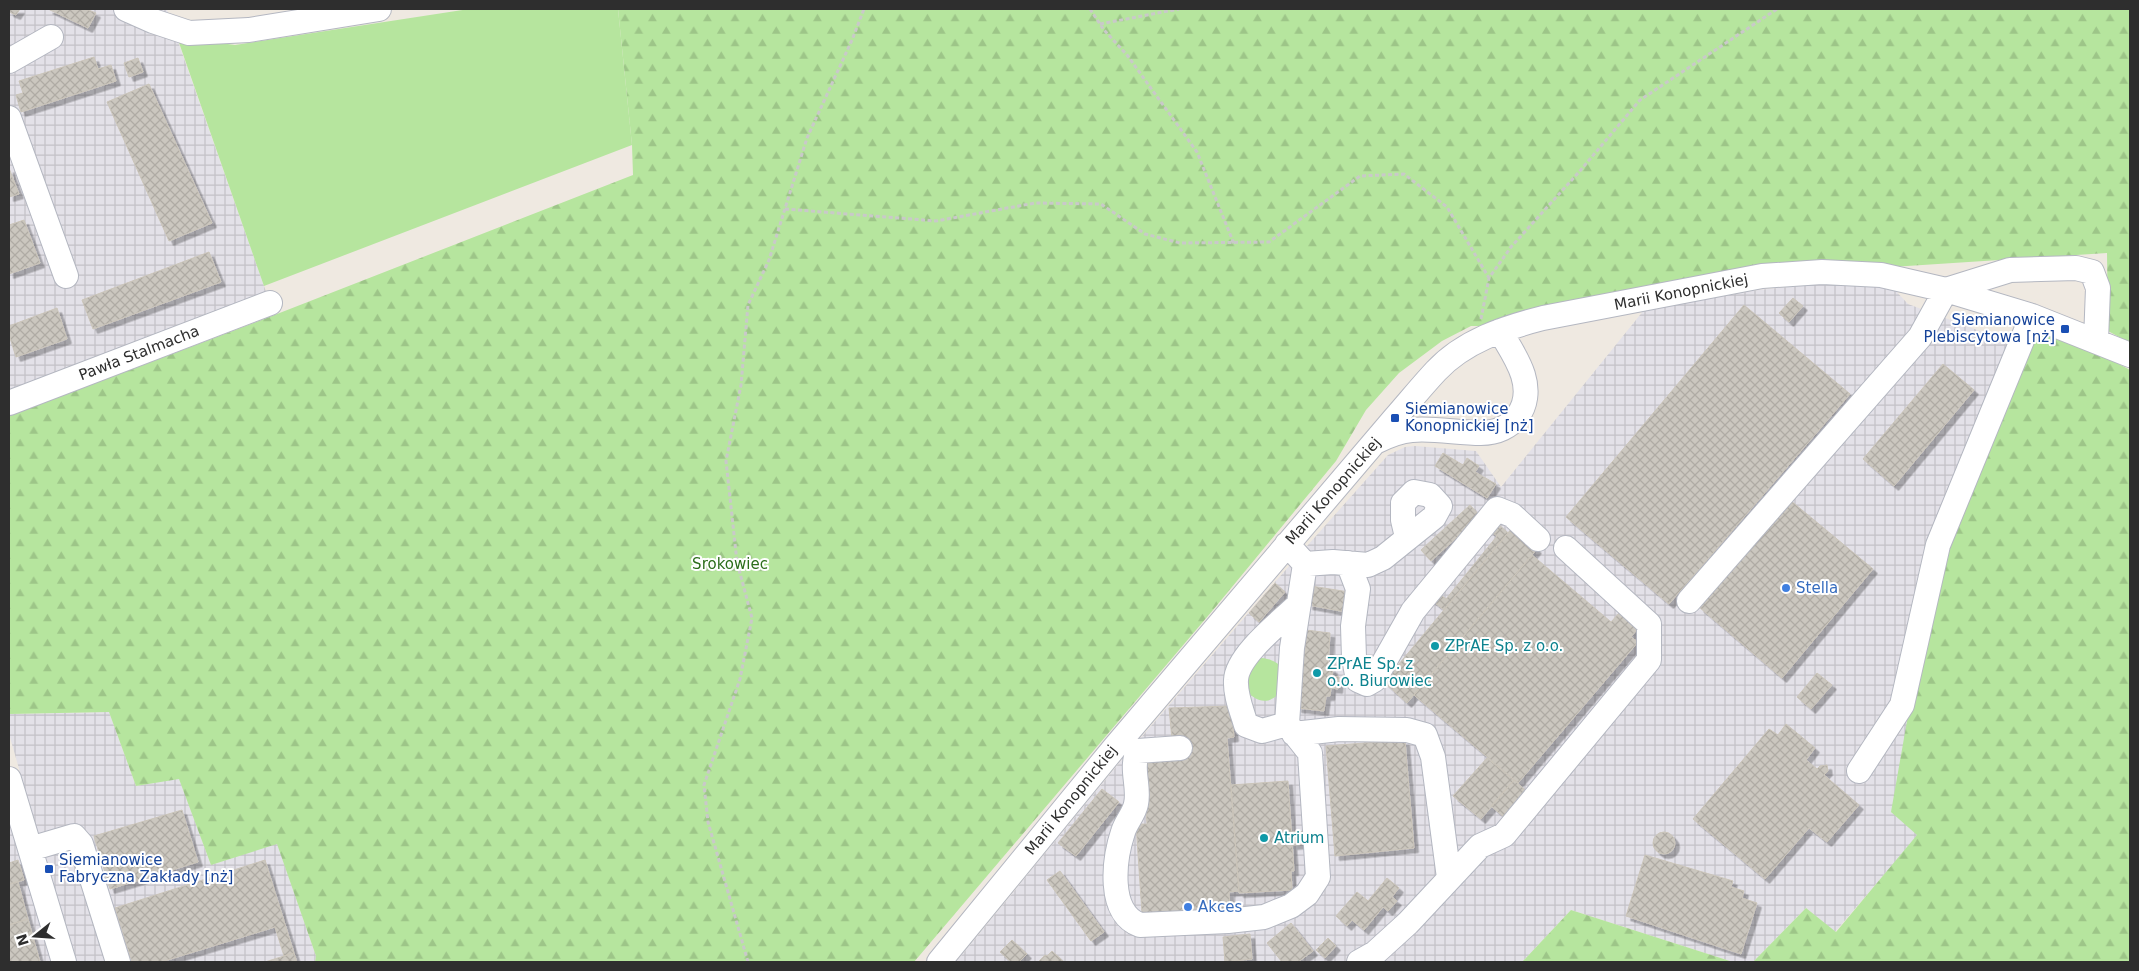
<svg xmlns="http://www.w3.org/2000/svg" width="2139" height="971" font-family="'DejaVu Sans',sans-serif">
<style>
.industrial{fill:url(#industrial-grid)}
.grass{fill:#b6e59e}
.forest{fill:url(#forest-firs)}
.building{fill:url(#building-cross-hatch);stroke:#cbc5ba;filter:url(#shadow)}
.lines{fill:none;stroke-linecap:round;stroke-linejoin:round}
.minor-casing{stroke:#b4b7c1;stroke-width:26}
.path{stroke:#c9c9c9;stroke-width:3;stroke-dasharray:4 2.5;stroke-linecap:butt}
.minor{stroke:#fff;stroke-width:24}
.transit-dot{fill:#1a4fb4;stroke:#fff;stroke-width:2}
.shop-dot{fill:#3f7fe0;stroke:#fff;stroke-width:2}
.culture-dot{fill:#0f9aa8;stroke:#fff;stroke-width:2}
.labels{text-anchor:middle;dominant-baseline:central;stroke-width:4;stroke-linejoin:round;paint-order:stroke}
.street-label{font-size:15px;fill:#2e2e2e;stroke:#fff}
.transit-label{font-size:15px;fill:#164399;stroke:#fff;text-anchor:start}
.park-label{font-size:15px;fill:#2c6e1b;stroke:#fff}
.shop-label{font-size:15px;fill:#366cbe;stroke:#fff;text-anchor:start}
.culture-label{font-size:15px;fill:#0d838f;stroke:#fff;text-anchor:start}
</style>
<defs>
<pattern id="industrial-grid" width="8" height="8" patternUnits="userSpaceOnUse" patternTransform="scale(1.25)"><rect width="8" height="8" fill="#e3e1e8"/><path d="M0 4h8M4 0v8" fill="none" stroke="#c3c1c7"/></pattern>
<pattern id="forest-firs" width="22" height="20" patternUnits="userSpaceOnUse" patternTransform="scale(1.25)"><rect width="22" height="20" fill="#b6e59e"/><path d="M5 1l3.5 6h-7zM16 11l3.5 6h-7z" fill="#9dc588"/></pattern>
<pattern id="building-cross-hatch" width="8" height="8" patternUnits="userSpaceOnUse" patternTransform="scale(1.25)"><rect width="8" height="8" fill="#cbc7bf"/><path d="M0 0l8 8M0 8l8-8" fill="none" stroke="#afaba4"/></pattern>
<filter id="shadow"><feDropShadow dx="4.5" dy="4.5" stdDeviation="0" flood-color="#0004"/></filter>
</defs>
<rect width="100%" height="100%" fill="#efe9e1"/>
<path class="industrial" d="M 9,9 L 167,10 L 270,303 L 9,396 Z
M 1820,284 L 1893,288 L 1908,304 L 2009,342 L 1909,711 L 1918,835 L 1835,932 L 1806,908 L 1753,962 L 1733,962 L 1571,910 L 1522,962 L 956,962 L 1120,762 L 1275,582 L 1388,455 L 1405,447 L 1415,446 L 1476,451 L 1501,487 L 1644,310 L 1758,290 Z
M 109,712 L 136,786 L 179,778 L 211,865 L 277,843 L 316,956 L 315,962 L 75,962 L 9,734 L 9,714 Z
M 9,812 L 52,962 L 9,962 Z"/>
<path class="grass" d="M 469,9 L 618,9 L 632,145 L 264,286 L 177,37 L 235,45 Z
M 1261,658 C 1310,662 1272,729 1244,687 L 1252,662 Z"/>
<path class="forest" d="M 618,9 L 2130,9 L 2130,343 L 2108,331 L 2107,253 L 1784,274 L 1511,326 L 1471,326 L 1442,341 L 1399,373 L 1366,410 L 1336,461 L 1213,610 L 914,962 L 315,962 L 316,956 L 277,844 L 211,865 L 179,779 L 136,786 L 109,712 L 9,714 L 9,416 L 277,314 L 633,175 L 632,145 Z
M 2032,316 L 2130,370 L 2130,962 L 1753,962 L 1806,908 L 1836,932 L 1917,835 L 1891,812 L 1938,545 Z
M 1571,910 L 1733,962 L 1522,962 Z"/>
<path class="building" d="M 9,9 L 20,9 L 16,15 L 9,12 Z
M 48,9 L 86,9 L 96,13 L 88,28 Z
M 94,57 L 98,69 L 111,65 L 116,81 L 21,112 L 16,95 L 23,93 L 19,81 Z
M 138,58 L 143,72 L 129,77 L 124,63 Z
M 149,84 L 212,223 L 169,241 L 107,102 Z
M 9,168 L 19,194 L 9,197 Z
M 24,220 L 40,263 L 9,274 L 9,225 Z
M 209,252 L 221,282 L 93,329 L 82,300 Z
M 1793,298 L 1803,306 L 1789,322 L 1779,313 Z
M 1744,305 L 1850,394 L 1669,604 L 1566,517 Z
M 57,308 L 67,339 L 16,357 L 9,335 L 9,326 Z
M 1943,364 L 1974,390 L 1894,486 L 1863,459 Z
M 1443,453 L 1463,465 L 1467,458 L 1479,466 L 1475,472 L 1496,484 L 1487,498 L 1435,466 Z
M 1790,500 L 1873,569 L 1782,678 L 1699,607 Z
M 1470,505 L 1480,516 L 1431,561 L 1421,550 Z
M 1496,522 L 1508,533 L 1444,610 L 1430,599 L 1436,591 L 1446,599 L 1497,536 L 1489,530 Z
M 1512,528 L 1537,549 L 1407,703 L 1384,682 Z
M 1532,555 L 1611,622 L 1620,612 L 1639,627 L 1631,637 L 1638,642 L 1518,783 L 1414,695 Z
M 1275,583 L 1285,592 L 1259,622 L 1249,613 Z
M 1311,586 L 1349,592 L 1346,612 L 1308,605 Z
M 1306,630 L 1330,633 L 1328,668 L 1333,669 L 1332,676 L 1339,677 L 1338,689 L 1331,688 L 1330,696 L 1326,696 L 1324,711 L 1297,708 Z
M 1817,673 L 1832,685 L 1811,709 L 1797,697 Z
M 1231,706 L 1234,737 L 1227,738 L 1239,891 L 1229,892 L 1230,912 L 1203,914 L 1203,909 L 1142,914 L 1136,824 L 1147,824 L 1142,757 L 1188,754 L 1187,739 L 1172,740 L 1169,708 Z
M 1786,724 L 1815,748 L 1806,760 L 1817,769 L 1820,766 L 1827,765 L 1828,771 L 1824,775 L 1859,805 L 1827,842 L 1809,828 L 1765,879 L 1693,819 L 1769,729 L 1778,735 Z
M 1390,741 L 1405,741 L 1414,848 L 1335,856 L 1326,746 Z
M 1487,758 L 1514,780 L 1481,819 L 1453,796 Z
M 1514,780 L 1525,790 L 1504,817 L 1491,806 Z
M 1288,781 L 1294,871 L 1291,871 L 1292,890 L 1239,893 L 1231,785 Z
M 1102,789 L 1119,802 L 1076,856 L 1058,843 Z
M 182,810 L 198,862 L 110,889 L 94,836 Z
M 1307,831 L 1308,844 L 1293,845 L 1292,832 Z
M1653 843a11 11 0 1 1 22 0a11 11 0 1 1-22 0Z
M 1645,855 L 1733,881 L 1731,887 L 1744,891 L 1742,898 L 1757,903 L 1741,954 L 1626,916 Z
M 18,860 L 24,880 L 9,884 L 9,863 Z
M 265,860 L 294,953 L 284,956 L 275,927 L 161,962 L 132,962 L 115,908 Z
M 1060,871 L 1104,932 L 1091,941 L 1047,880 Z
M 1387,878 L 1399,888 L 1392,897 L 1397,901 L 1388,911 L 1383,907 L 1364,930 L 1352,920 L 1347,926 L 1336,916 L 1357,892 L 1368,901 Z
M 18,882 L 28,919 L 9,925 L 9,884 Z
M 28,919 L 40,962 L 9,962 L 9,925 Z
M 1291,923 L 1313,951 L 1298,962 L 1282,962 L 1267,943 Z
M 1250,934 L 1252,959 L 1225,962 L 1223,937 Z
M 1328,938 L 1336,946 L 1325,958 L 1316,950 Z
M 1012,940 L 1027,954 L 1019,962 L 1011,962 L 1000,952 Z
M 1052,951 L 1064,962 L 1038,962 L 1045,955 L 1047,956 Z
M 294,953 L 297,962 L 265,962 L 284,956 Z"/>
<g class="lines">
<defs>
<path id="minor" d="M 126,9 L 153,21 L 189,33 L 249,30 L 379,9
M 9,61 L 51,37
M 9,118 L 66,276
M 9,403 L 270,303
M 1375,442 C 1387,436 1398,431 1412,430 C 1434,428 1458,433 1481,433 C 1513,433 1533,407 1523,375 C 1518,359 1508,345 1500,331
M 1348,563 L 1358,589 L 1353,626 L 1354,658 L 1358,680 L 1367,684 L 1374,680 L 1413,611 L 1497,509 L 1512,515 L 1538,539
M 1305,564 L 1333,562 L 1368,565 L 1383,558 L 1434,517 L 1440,506 L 1430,495 L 1414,492 L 1403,503 L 1403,520 L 1407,537
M 1689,601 L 1920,337 L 1946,290 L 2010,270 L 2076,268 L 2092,272 L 2098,288 L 2096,341
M 1287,724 L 1262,731 L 1246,725 C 1242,711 1235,695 1236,680 C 1237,655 1282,621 1299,604
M 1294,734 L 1339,729 L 1407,730 L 1425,735 L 1433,757 L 1449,878
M 1180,748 L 1138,751 C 1130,769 1140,787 1136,804 C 1134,814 1126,822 1123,832 C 1114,859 1107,913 1140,925 L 1228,921 L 1264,917 L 1291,906 L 1307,894 L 1318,877 L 1310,753 L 1287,724 L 1292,648 L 1305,564 L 1287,544
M 1859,771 L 1902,705 L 1938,545 L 2032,316
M 9,779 L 64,962
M 30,849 L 74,836 L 81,844 L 118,962
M 939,962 L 1115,747 L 1395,418 C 1409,402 1422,386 1436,371 C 1464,341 1504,328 1543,318 L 1762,276 L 1822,272 L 1881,275 L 1946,290 L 2032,316 L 2130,355
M 1359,962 L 1375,953 L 1408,923 L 1480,846 L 1504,835 L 1649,660 L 1649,624 L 1566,548"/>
</defs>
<use href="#minor" class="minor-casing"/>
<path class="path" d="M 1090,9 L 1104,30 L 1127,55 L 1197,152 L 1234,244
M 1100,24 L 1179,9
M 785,209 L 936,221 L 1035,203 L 1101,204 L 1145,234 L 1180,243 L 1269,242 L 1360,176 L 1404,174 L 1447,207 L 1489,278
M 1481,319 L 1489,278 L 1511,247 L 1579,172 L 1640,100 L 1777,9
M 748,962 L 708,822 L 704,785 L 740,679 L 752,618 L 737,562 L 726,461 L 741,385 L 748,305 L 769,260 L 807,138 L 852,40 L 864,9"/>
<use href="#minor" class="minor"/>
</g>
<g class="transit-dot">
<rect x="2060" y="324" width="10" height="10" rx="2.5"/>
<rect x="1390" y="413" width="10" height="10" rx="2.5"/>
<rect x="44" y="864" width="10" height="10" rx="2.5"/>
</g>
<g class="shop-dot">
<circle cx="1786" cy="588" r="5"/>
<circle cx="1188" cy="907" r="5"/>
</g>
<g class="culture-dot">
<circle cx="1435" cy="646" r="5"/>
<circle cx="1317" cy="673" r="5"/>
<circle cx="1264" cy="838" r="5"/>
</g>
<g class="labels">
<g class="street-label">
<text transform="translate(1681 292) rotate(-11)">Marii Konopnickiej</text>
<text transform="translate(139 353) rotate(-21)">Pawła Stalmacha</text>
<text transform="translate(1333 491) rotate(-49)">Marii Konopnickiej</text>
<text transform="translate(1071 800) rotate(-51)">Marii Konopnickiej</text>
</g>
<g class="transit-label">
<text x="2055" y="320" text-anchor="end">Siemianowice<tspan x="2055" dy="17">Plebiscytowa [nż]</tspan></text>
<text x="1405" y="409">Siemianowice<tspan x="1405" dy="17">Konopnickiej [nż]</tspan></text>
<text x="59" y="860">Siemianowice<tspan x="59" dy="17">Fabryczna Zakłady [nż]</tspan></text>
</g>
<g class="park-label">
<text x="730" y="564">Srokowiec</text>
</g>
<g class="shop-label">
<text x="1796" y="588">Stella</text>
<text x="1198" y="907">Akces</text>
</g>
<g class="culture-label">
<text x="1445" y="646">ZPrAE Sp. z o.o.</text>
<text x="1327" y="664">ZPrAE Sp. z<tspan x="1327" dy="17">o.o. Biurowiec</tspan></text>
<text x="1274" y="838">Atrium</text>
</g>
</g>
<rect width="2139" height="971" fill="none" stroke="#2e2e2e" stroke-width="20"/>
<g transform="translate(35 936) rotate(253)" stroke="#ffffff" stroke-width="4" paint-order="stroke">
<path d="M0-4L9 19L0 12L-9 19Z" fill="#2e2e2e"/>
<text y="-8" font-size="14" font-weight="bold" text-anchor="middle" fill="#2e2e2e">N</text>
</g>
</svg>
